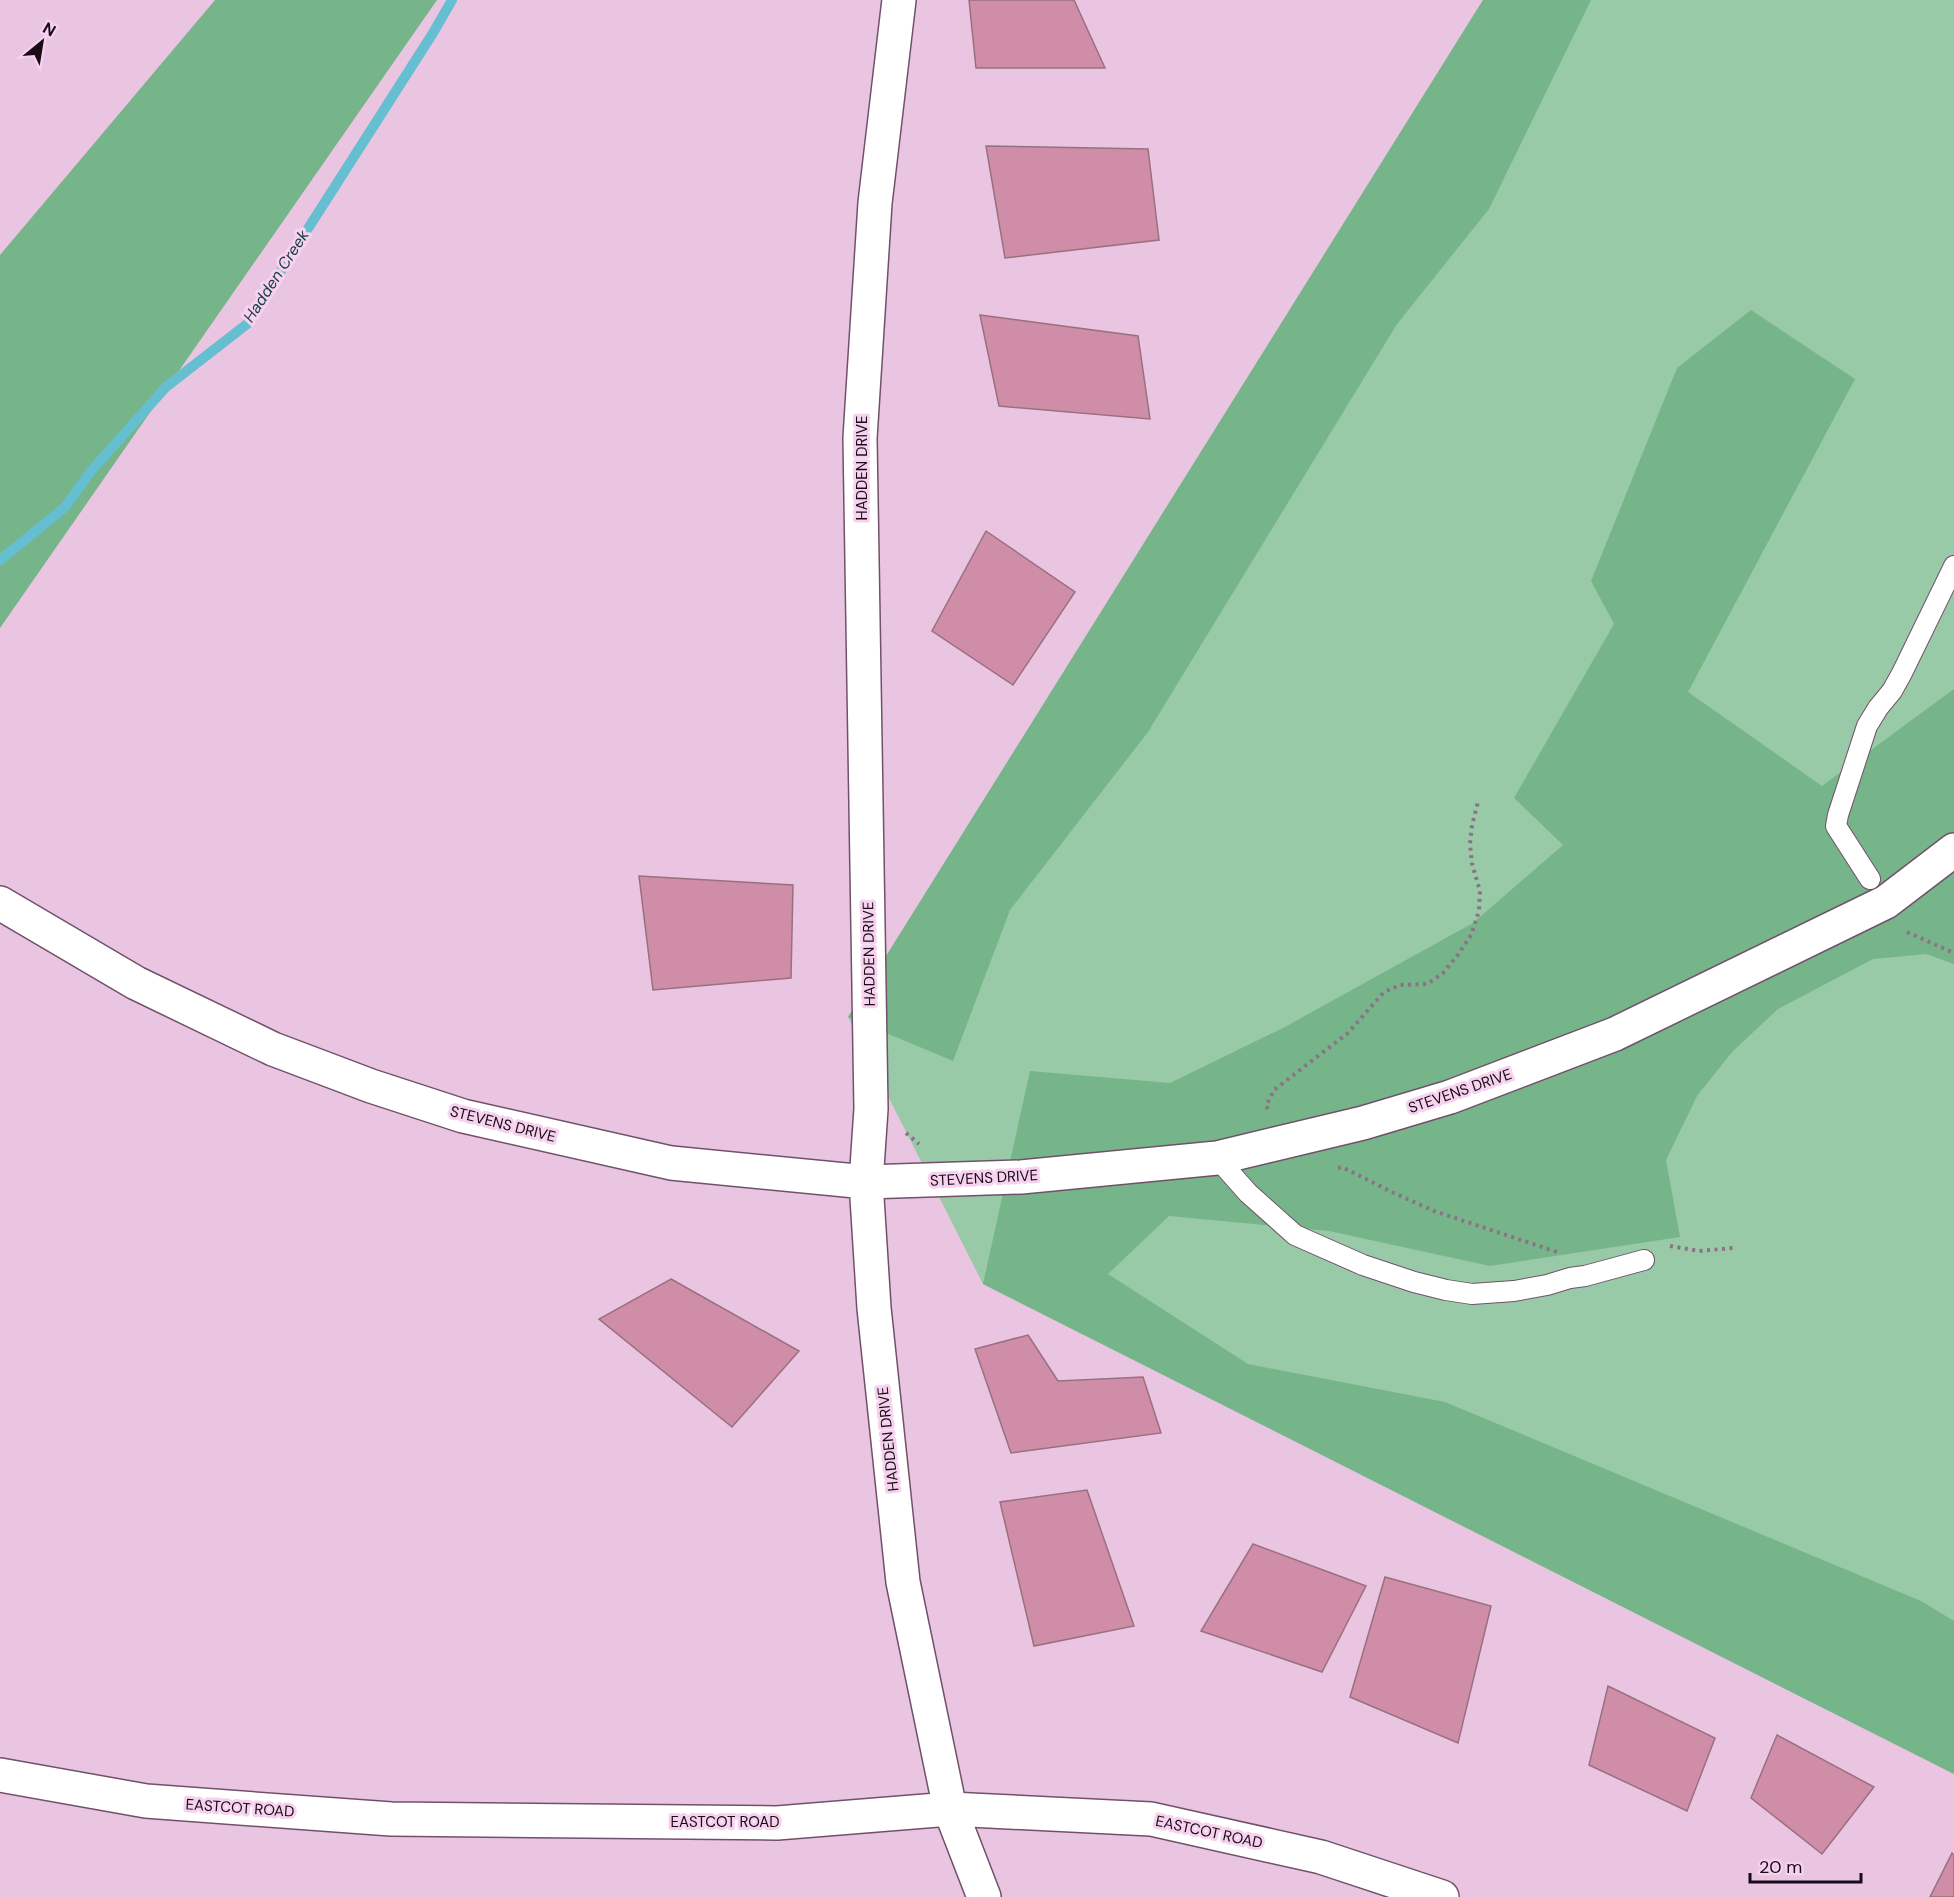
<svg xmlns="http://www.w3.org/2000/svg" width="1954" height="1897" font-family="'DM Sans',sans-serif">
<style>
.green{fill:#99caa8}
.forest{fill:#76b48a}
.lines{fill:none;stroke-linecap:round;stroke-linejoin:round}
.stream{stroke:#66bed1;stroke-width:10}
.building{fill:#d08da8;stroke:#98707f;stroke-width:1.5}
.lane-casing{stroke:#71516a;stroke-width:22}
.street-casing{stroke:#71516a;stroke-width:36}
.secondary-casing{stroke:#71516a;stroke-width:36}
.path{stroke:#8d7286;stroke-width:4;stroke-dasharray:3 4.5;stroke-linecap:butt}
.lane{stroke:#fff;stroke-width:20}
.street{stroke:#fff;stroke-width:33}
.secondary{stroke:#fff;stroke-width:33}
.labels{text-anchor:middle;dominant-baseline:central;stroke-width:6;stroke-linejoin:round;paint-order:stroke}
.street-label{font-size:15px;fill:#180b15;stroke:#f7d2ef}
.water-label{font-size:16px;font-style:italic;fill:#133c45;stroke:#f7d2ef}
</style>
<rect width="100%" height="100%" fill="#eac5e1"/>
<path class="green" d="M 1483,0 L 1954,0 L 1954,1774 L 983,1284 L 848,1017 Z"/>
<path class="forest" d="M 215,0 L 437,0 L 0,628 L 0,255 Z
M 1483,0 L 1591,0 L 1489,209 L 1397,324 L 1148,732 L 1010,910 L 953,1061 L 848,1017 Z
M 1751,310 L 1855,379 L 1688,692 L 1822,786 L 1954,689 L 1954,964 L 1926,954 L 1873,959 L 1778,1009 L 1732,1052 L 1697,1096 L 1666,1160 L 1680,1237 L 1490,1266 L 1329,1231 L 1169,1216 L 1108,1274 L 1248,1364 L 1445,1402 L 1921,1601 L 1954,1621 L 1954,1774 L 983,1284 L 1030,1071 L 1170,1083 L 1283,1028 L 1473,923 L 1563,845 L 1514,798 L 1614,624 L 1591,581 L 1677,368 Z"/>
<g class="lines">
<path class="stream" d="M 0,560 L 65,507 L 91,471 L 166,387 L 247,324 L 433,33 L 452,0"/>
</g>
<path class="building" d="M 969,0 L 1074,0 L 1105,68 L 976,68 Z
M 986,146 L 1148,149 L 1159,240 L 1005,258 Z
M 980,315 L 1138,336 L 1150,419 L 999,406 Z
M 986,531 L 1075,592 L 1013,685 L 932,631 Z
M 639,876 L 793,885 L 791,978 L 653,990 Z
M 671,1279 L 799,1351 L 732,1427 L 599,1319 Z
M 1028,1335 L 1058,1381 L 1143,1377 L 1161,1433 L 1011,1453 L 975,1349 Z
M 1087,1490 L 1134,1626 L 1034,1646 L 1000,1502 Z
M 1253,1544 L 1366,1586 L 1322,1672 L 1201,1631 Z
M 1385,1577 L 1491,1606 L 1458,1743 L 1350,1697 Z
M 1608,1686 L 1715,1738 L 1687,1811 L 1589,1765 Z
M 1777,1735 L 1874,1787 L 1822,1854 L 1751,1798 Z
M 1952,1853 L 1954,1855 L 1954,1897 L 1930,1897 Z"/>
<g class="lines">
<defs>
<path id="lane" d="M 1870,879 L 1836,826 L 1838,815 L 1867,726 L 1878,708 L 1892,691 L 1902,673 L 1954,566
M 1217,1158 L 1248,1193 L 1295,1235 L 1363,1265 L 1414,1282 L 1446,1290 L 1472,1294 L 1514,1291 L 1547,1285 L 1570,1278 L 1585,1276 L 1644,1260"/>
<path id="street" d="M 866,1182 L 871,1109 L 860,438 L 875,203 L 899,0
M 0,1775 L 146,1801 L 391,1819 L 777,1823 L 950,1809 L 1151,1819 L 1321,1857 L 1442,1897"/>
<path id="secondary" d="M 0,903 L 136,983 L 273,1049 L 371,1086 L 463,1116 L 671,1163 L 866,1182 L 1021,1177 L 1217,1158 L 1363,1123 L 1450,1097 L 1615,1034 L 1886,902 L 1954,850
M 866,1182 L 874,1308 L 903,1582 L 950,1809 L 984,1897"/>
</defs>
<use href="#lane" class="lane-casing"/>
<use href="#street" class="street-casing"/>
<use href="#secondary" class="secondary-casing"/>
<path class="path" d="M 1907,932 L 1954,953
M 1268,1109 L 1266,1106 L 1274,1090 L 1348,1033 L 1384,992 L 1400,985 L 1427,984 L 1443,973 L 1457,956 L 1471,935 L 1479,911 L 1480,891 L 1472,864 L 1470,844 L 1472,825 L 1478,802
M 906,1133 L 919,1144
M 1338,1168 L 1342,1167 L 1394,1193 L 1434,1211 L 1557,1252
M 1670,1246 L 1699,1251 L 1733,1248"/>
<use href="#lane" class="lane"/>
<use href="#street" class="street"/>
<use href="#secondary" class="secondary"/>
</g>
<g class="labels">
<g class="street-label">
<text transform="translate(862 468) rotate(-90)">HADDEN DRIVE</text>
<text transform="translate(869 954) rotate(-91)">HADDEN DRIVE</text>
<text transform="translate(1460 1091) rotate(-19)">STEVENS DRIVE</text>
<text transform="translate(503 1124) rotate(14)">STEVENS DRIVE</text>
<text transform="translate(984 1178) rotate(-3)">STEVENS DRIVE</text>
<text transform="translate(888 1439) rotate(-96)">HADDEN DRIVE</text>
<text transform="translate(240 1808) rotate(4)">EASTCOT ROAD</text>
<text x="725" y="1822">EASTCOT ROAD</text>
<text transform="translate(1209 1832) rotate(12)">EASTCOT ROAD</text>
</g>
<g class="water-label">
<text transform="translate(276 276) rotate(-57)">Hadden Creek</text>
</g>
</g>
<g transform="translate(42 42) rotate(30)" stroke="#f7d2ef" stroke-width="4.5" paint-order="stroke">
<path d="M0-4.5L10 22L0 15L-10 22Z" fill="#180b15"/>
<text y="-9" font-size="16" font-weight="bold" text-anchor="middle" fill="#180b15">N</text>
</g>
<path d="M1750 1873v9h111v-9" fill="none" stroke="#180b15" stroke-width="3"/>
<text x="1759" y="1873" font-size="18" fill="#180b15" stroke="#f7d2ef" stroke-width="4.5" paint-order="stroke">20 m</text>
</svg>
